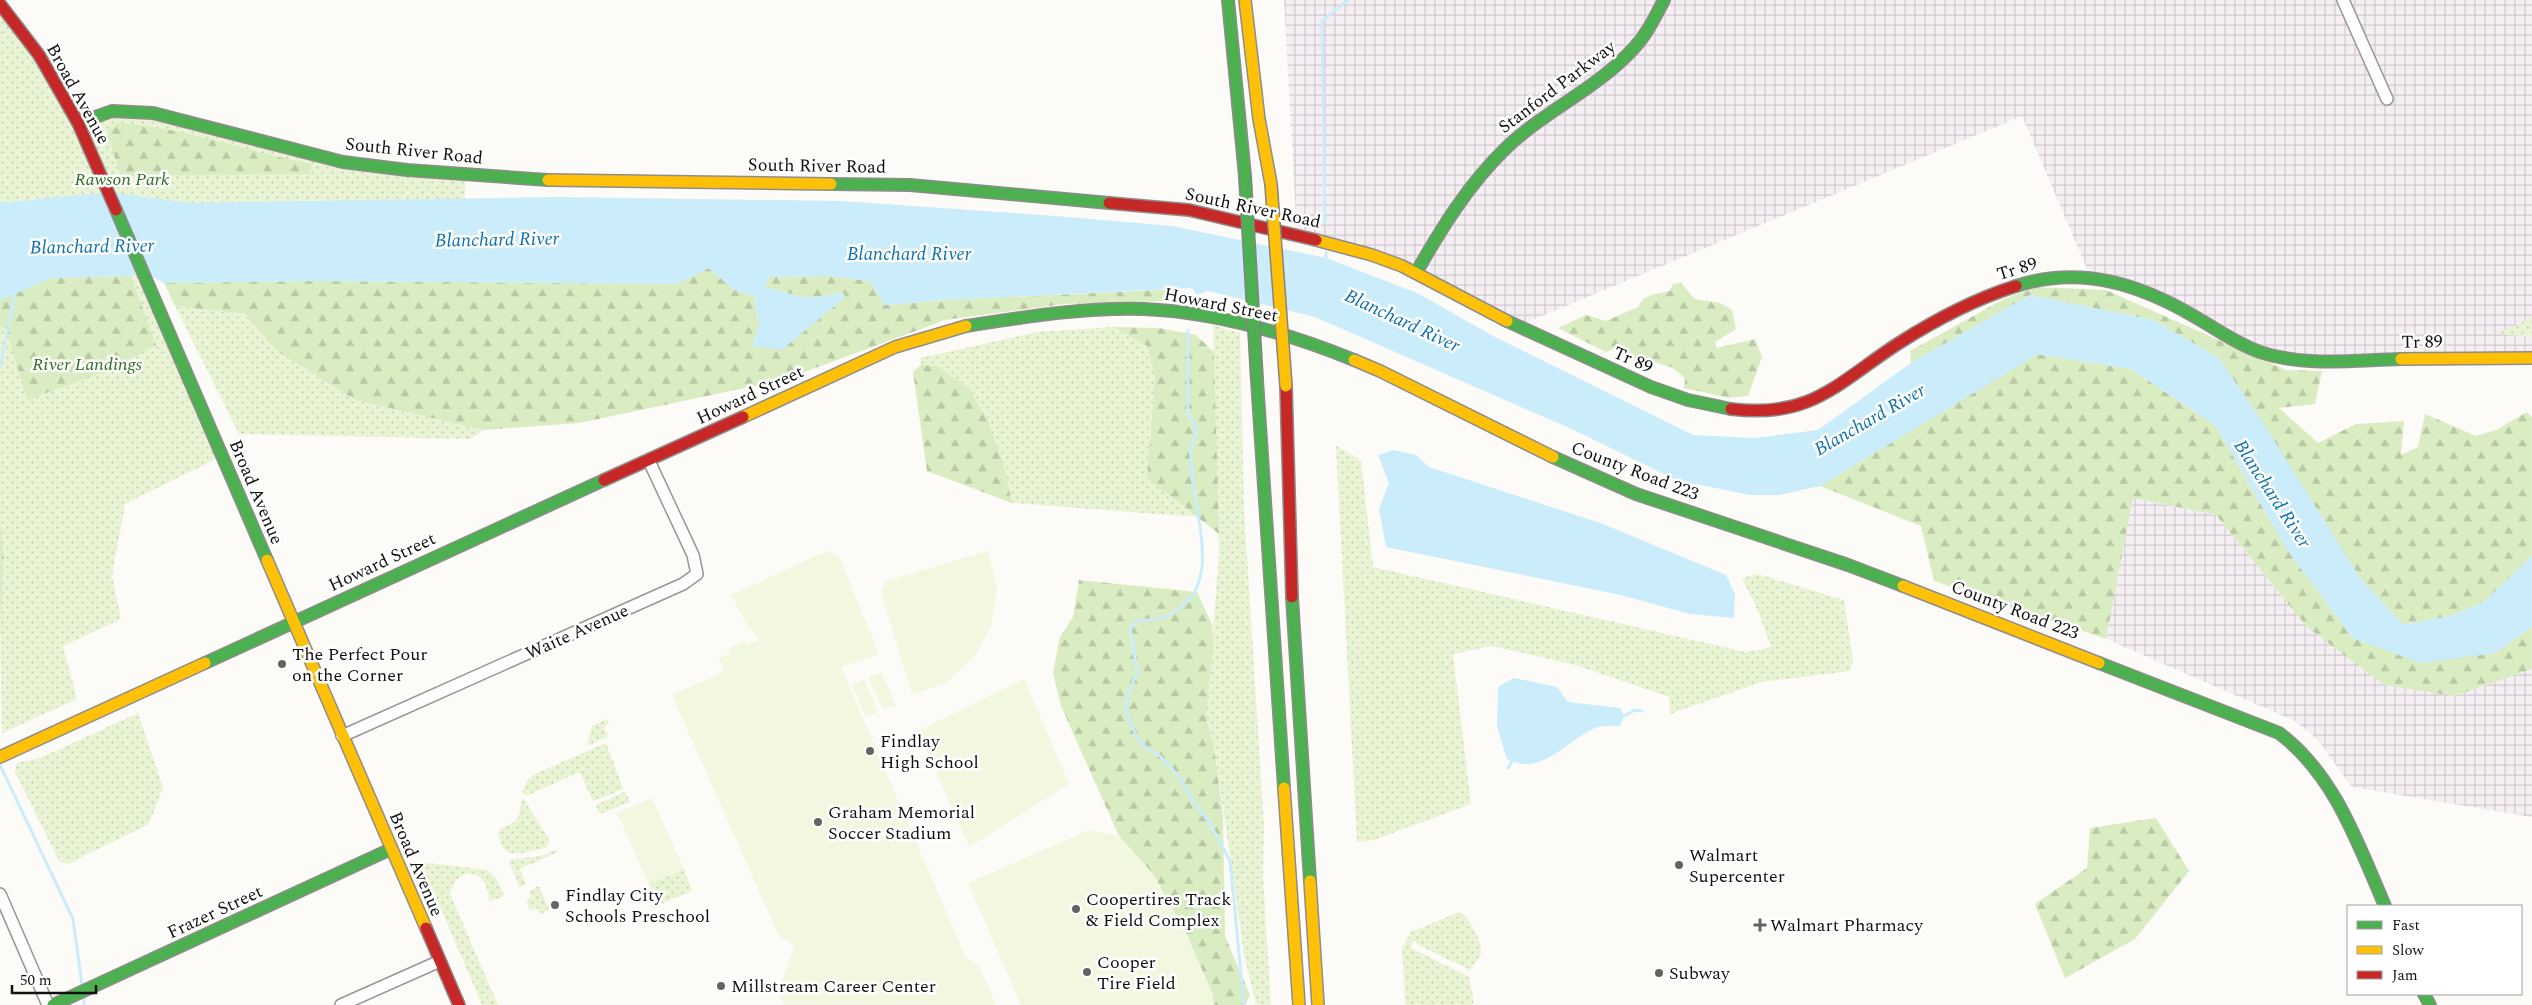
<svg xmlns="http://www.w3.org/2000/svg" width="2532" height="1005" font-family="Spectral,serif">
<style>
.industrial{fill:url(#industrial-grid)}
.grass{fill:url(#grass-dots)}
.forest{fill:url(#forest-firs)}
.pitch{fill:#f2f7df}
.water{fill:#cbecfa}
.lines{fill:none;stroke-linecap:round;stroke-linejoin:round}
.stream{stroke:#cbecfa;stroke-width:3}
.street-casing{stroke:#979695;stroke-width:14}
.fast-casing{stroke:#8e8d8b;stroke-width:14}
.slow-casing{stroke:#8e8d8b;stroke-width:14}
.jam-casing{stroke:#8e8d8b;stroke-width:14}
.street{stroke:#fffefe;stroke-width:11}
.fast{stroke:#4caf50;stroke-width:11}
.slow{stroke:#ffc107;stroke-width:11}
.jam{stroke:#c62828;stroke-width:11}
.fast-bridge-casing{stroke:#858482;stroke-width:14;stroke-linecap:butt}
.slow-bridge-casing{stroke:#858482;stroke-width:14;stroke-linecap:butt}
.fast-bridge{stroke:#4caf50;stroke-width:11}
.slow-bridge{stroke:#ffc107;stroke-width:11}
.poi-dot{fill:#646362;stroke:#fff;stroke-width:2}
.labels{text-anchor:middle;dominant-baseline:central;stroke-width:5;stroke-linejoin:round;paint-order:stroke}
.street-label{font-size:18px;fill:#111;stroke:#fff}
.park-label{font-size:18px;font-style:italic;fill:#30701a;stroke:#fff}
.poi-label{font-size:18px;fill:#111;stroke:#fff;text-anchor:start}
.water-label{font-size:19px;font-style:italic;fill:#0d72af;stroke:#fff}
</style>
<defs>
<pattern id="industrial-grid" width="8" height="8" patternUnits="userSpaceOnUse" patternTransform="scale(1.25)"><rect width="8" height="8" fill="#f5eff3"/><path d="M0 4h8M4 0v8" fill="none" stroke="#d1cccf"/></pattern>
<pattern id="grass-dots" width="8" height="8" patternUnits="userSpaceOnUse" patternTransform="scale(1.25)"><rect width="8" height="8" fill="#e9f4d5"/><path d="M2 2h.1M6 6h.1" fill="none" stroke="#c7d0b6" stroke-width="1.8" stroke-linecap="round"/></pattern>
<pattern id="forest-firs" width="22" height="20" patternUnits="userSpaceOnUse" patternTransform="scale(1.25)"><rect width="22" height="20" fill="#d9ecc2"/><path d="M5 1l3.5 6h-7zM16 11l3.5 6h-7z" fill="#b9c9a6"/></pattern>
</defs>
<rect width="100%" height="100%" fill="#fdfbf7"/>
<path class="industrial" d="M 1284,0 L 2532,0 L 2532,359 L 2265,353 L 2162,298 L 2090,276 L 2022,116 L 1518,326 L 1343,245 L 1297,235 Z
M 2133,498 L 2216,515 L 2307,627 L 2454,696 L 2532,669 L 2532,817 L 2352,787 L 2317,739 L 2295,721 L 2106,639 Z"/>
<path class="grass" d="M 0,5 L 78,123 L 112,111 L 343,162 L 466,175 L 463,241 L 133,248 L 222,456 L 125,504 L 112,576 L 121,619 L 63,646 L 77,699 L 2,733 L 0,626 L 4,557 L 0,559 Z
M 175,306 L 245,314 L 277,351 L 355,400 L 484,430 L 471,439 L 239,434 Z
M 2532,318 L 2532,337 L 2496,334 Z
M 1213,325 L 1240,333 L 1244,508 L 1264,826 L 1263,877 L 1271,1005 L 1256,1005 L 1244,954 L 1214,746 L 1206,717 L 1219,554 Z
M 1113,327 L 1147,346 L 1155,378 L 1147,478 L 1197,517 L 1012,503 L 1004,466 L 988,421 L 969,388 L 937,366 L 921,365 L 920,358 L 1037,332 Z
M 1336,446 L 1361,460 L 1373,567 L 1746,652 L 1771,647 L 1758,611 L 1742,578 L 1758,574 L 1844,600 L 1853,660 L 1850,671 L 1762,682 L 1670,714 L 1669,697 L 1575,665 L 1492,646 L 1453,654 L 1471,804 L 1374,840 L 1357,842 Z
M 138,713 L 163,787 L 149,824 L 68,864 L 59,861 L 15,772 L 17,763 L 40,758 Z
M 608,719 L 609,722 L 603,730 L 608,733 L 607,737 L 587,746 L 592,726 Z
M 606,743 L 623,788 L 621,790 L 593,801 L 580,772 L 528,795 L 525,795 L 522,791 L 528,779 L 537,773 Z
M 624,792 L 626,793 L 630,802 L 600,814 L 596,805 Z
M 523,798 L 550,841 L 546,848 L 522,853 L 509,853 L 502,846 L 498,833 L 501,828 C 525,820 516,815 523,798 Z
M 556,850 L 558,852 L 520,869 L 526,884 L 521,887 L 519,886 L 509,861 L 513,859 L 541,856 Z
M 421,862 L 487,870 L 496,878 L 504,896 L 489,902 C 490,884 474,862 457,880 C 454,883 452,889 450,894 L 498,1005 L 482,1005 Z
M 684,869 L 692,891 L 658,905 L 649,884 Z
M 539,886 L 549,910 L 540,914 L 537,908 L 530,911 L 526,900 L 531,897 L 529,891 Z
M 1459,912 C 1469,915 1483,943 1481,953 C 1480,959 1473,964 1470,970 L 1416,944 L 1416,941 L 1412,942 L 1411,948 L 1469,977 L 1474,1002 L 1471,1005 L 1405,1005 L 1402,948 L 1411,932 Z"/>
<path class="forest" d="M 117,123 C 184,127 246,152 312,164 L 309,174 L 121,176 L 108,137 L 109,131 Z
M 709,268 L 734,290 L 754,295 L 759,324 L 844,293 L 806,298 L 764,287 L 769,277 L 827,276 L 870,281 L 885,305 L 944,300 L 1180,289 L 1170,301 L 1064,304 L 945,320 L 783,380 L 579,423 L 484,430 L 355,400 L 277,351 L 245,314 L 175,306 L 164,283 L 315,281 L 678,284 Z
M 131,276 L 156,345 L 110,370 L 27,400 L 6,328 L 0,327 L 0,300 L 52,278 Z
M 1681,283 L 1695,299 L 1720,303 L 1732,310 L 1736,329 L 1715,342 L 1717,348 L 1755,339 L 1762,357 L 1748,396 L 1730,398 L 1684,388 L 1685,378 L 1673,368 L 1652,361 L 1644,369 L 1620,346 L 1606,352 L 1558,328 L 1586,315 L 1606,321 L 1638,307 L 1643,299 L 1651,295 L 1670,291 L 1673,284 Z
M 2037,287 L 2106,290 L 2286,370 L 2322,371 L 2315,404 L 2279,408 L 2318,443 L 2356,424 L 2404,421 L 2401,455 L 2418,447 L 2425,414 L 2476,436 L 2496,430 L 2527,412 L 2532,417 L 2532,556 L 2484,602 L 2451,616 L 2403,625 L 2360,578 L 2219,358 L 2153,320 L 2030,295 L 1911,363 L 1910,351 L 2004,299 Z
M 1113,327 L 1159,328 L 1196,335 L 1214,352 L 1219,534 L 1147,478 L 1155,378 L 1147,346 Z
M 2037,354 L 2131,369 L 2215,425 L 2288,551 L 2353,638 L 2495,653 L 2532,627 L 2532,669 L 2454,696 L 2384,685 L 2307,627 L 2216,515 L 2133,498 L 2106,639 L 1934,581 L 1921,526 L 1820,486 Z
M 921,365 L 937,366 L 969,388 L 988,421 L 1004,466 L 1012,503 L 927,471 L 913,372 Z
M 0,520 L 4,557 L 0,626 Z
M 1079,580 L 1197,592 L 1212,624 L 1213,647 L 1206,717 L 1214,746 L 1223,816 L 1225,936 L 1250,995 L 1245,1005 L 1214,1005 L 1212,993 L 1187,935 L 1153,874 L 1119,836 L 1061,706 L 1053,673 L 1060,637 L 1073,617 Z
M 2156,818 L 2189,871 L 2135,939 L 2065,978 L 2035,904 L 2087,868 L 2090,828 Z"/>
<path class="pitch" d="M 827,551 L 839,556 L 879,654 L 841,667 L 966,958 L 979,965 L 996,1005 L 784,1005 L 778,991 L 795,946 L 779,936 L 672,695 L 724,672 L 719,658 L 731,653 L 729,648 L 745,641 L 747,645 L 760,640 L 746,623 L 731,595 Z
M 988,551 L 997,587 L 991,627 L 975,655 L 946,683 L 912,694 L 881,593 L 886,581 Z
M 881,672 L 896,705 L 883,710 L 869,677 Z
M 1024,679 L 1069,784 L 969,847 L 918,731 Z
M 864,680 L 878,712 L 866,717 L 852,685 Z
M 652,798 L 684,869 L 649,884 L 617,813 Z
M 1089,830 L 1119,836 L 1153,874 L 1187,935 L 1212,993 L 1214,1005 L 1021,1005 L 968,883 Z"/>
<path class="water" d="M 109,192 L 189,203 L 562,197 L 841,201 L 1056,216 L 1172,226 L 1326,258 L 1417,293 L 1495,337 L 1693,435 L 1755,438 L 1818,430 L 1911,363 L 2030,295 L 2153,320 L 2219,358 L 2266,427 L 2360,578 L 2403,625 L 2451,616 L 2484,602 L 2532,556 L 2532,627 L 2495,653 L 2421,663 L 2353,638 L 2288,551 L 2215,425 L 2131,369 L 2038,354 L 1820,486 L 1779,495 L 1750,495 L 1676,480 L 1576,431 L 1315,317 L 1208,291 L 1197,295 L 1192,288 L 944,300 L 885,305 L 870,281 L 827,276 L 769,277 L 765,287 L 806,298 L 845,293 L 843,299 L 782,350 L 752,346 L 759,324 L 754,295 L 734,290 L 709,268 L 678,284 L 315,281 L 164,283 L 143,272 L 130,276 L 52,278 L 0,300 L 0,203 Z
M 1393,450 L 1416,455 L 1429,467 L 1603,524 L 1726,575 L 1735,594 L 1734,618 L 1690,614 L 1621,595 L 1386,547 L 1379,509 L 1389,483 L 1378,455 Z
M 1514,678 L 1557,687 L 1568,702 L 1620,708 L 1624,716 L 1620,726 C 1612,726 1600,725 1593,729 C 1564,742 1542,777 1507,759 L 1497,727 L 1498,687 Z"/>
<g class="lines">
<path class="stream" d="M 1325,223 L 1322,21 L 1348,0
M 1326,252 L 1326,261
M 1188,330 L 1188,414 L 1197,429 C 1195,436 1192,444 1191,451 C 1187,503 1232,588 1167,616 C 1159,620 1146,620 1137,621 L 1130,628 L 1137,672 L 1127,698 L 1126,710 L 1136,736 L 1145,747 L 1160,756 L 1179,777 L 1195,804 L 1209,822 L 1230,861 L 1244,1005
M 0,367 L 16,290
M 1624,716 L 1635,710 L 1642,711
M 0,765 L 73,919 L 82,985
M 1508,768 L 1512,761
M 84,1005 L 84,996"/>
<defs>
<path id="street" d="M 2343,0 L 2387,99
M 342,736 L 683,584 L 697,574 L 693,555 L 649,461
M 0,894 L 48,1005
M 341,1005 L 440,961"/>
<path id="fast" d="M 1228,0 L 1245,176
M 78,123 L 112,111 L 153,113 L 343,162 L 407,170 L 548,180
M 831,184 L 910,185 L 1109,203
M 116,210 L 267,560
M 1416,273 C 1441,229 1468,185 1505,149 C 1544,111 1597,89 1634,48 C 1647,34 1655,17 1664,0
M 2016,286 C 2081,265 2140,284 2197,318 C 2218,330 2237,344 2260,352 C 2304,367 2355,360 2401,359
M 1507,321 L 1651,387 L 1688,400 L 1731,409
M 966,326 C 1025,317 1084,307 1144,309 C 1216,312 1287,333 1354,360
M 1257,380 L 1284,788
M 1553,457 L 1636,494 L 1848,565 L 1903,586
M 1292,597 L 1310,881
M 205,663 L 604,480
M 2099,663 L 2279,733 C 2335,775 2358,844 2385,906
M 2424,994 L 2430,1005
M 53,1005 L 391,849"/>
<path id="slow" d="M 1245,0 L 1259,119 L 1271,184
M 548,180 L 831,184
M 1316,240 L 1372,255 L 1402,266 L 1507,321
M 2401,359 L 2532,358
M 1354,360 L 1380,371 L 1553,457
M 743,417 L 895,347 L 966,326
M 267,560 L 426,928
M 1903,586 L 2099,663
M 0,757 L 205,663
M 1284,788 L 1299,1005
M 1310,881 L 1318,1005"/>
<path id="jam" d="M 0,4 L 39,55 L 78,123 L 116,210
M 1109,203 L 1189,210 L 1316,240
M 1286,386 L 1292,597
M 1731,409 C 1812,419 1837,383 1899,343 C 1935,320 1975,299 2016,286
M 604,480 L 743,417
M 426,928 L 459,1005"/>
</defs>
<use href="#street" class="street-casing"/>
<use href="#fast" class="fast-casing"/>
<use href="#slow" class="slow-casing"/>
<use href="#jam" class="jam-casing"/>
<use href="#street" class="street"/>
<use href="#fast" class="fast"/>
<use href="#slow" class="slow"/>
<use href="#jam" class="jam"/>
<defs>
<path id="fast-bridge" d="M 1245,176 L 1257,380"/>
<path id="slow-bridge" d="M 1271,184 L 1286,386"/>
</defs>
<use href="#fast-bridge" class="fast-bridge-casing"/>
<use href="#slow-bridge" class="slow-bridge-casing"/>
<use href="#fast-bridge" class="fast-bridge"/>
<use href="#slow-bridge" class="slow-bridge"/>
</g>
<g class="poi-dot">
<circle cx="282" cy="664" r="5"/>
<circle cx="870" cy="751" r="5"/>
<circle cx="818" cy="822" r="5"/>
<circle cx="1679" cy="865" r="5"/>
<circle cx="555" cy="905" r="5"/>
<circle cx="1076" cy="909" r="5"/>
<path d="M1757.5 917.5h5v5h5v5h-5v5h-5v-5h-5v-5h5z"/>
<circle cx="1087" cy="972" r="5"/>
<circle cx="1659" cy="973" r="5"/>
<circle cx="721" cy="986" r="5"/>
</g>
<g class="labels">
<g class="street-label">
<text transform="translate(1557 87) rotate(-37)">Stanford Parkway</text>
<text transform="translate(78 94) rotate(61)">Broad Avenue</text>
<text transform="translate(414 151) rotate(6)">South River Road</text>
<text transform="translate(817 166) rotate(1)">South River Road</text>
<text transform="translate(1253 208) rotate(12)">South River Road</text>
<text transform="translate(2017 269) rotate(-17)">Tr 89</text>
<text transform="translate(1221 305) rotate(11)">Howard Street</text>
<text transform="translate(2422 342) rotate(-1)">Tr 89</text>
<text transform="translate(1633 360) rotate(24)">Tr 89</text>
<text transform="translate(750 395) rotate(-25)">Howard Street</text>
<text transform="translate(1635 471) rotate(21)">County Road 223</text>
<text transform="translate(256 492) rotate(67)">Broad Avenue</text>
<text transform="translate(382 562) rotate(-25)">Howard Street</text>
<text transform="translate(2015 610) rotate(21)">County Road 223</text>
<text transform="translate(577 632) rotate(-24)">Waite Avenue</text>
<text transform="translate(416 864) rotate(67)">Broad Avenue</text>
<text transform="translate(215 912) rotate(-25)">Frazer Street</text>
</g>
<g class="park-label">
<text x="122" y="179">Rawson Park</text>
<text x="87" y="364">River Landings</text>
</g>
<g class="poi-label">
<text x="292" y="654">The Perfect Pour<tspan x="292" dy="21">on the Corner</tspan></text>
<text x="880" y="741">Findlay<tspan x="880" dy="21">High School</tspan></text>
<text x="828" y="812">Graham Memorial<tspan x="828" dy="21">Soccer Stadium</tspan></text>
<text x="1689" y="855">Walmart<tspan x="1689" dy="21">Supercenter</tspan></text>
<text x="565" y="895">Findlay City<tspan x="565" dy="21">Schools Preschool</tspan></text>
<text x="1086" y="899">Coopertires Track<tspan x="1086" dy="21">&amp; Field Complex</tspan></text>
<text x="1770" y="925">Walmart Pharmacy</text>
<text x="1097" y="962">Cooper<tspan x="1097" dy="21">Tire Field</tspan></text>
<text x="1669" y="973">Subway</text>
<text x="731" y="986">Millstream Career Center</text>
</g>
<g class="water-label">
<text transform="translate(497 240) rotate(-1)">Blanchard River</text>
<text transform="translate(92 247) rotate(-1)">Blanchard River</text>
<text x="909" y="254">Blanchard River</text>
<text transform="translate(1402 321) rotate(25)">Blanchard River</text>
<text transform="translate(1870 420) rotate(-30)">Blanchard River</text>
<text transform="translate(2272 494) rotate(57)">Blanchard River</text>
</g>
</g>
<rect x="2347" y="905" width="175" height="90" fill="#ffffff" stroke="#a0a0a0"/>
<rect x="2357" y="921" width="25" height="8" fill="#4caf50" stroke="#a0a0a0"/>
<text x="2392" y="930" font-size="15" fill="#111111">Fast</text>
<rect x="2357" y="946" width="25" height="8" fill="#ffc107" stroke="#a0a0a0"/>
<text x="2392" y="955" font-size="15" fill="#111111">Slow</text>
<rect x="2357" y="971" width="25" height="8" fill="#c62828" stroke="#a0a0a0"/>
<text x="2392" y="980" font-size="15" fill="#111111">Jam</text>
<path d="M12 985v8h84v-8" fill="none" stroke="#111111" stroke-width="2.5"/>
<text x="20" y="985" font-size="15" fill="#111111" stroke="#ffffff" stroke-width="4" paint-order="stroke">50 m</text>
</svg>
